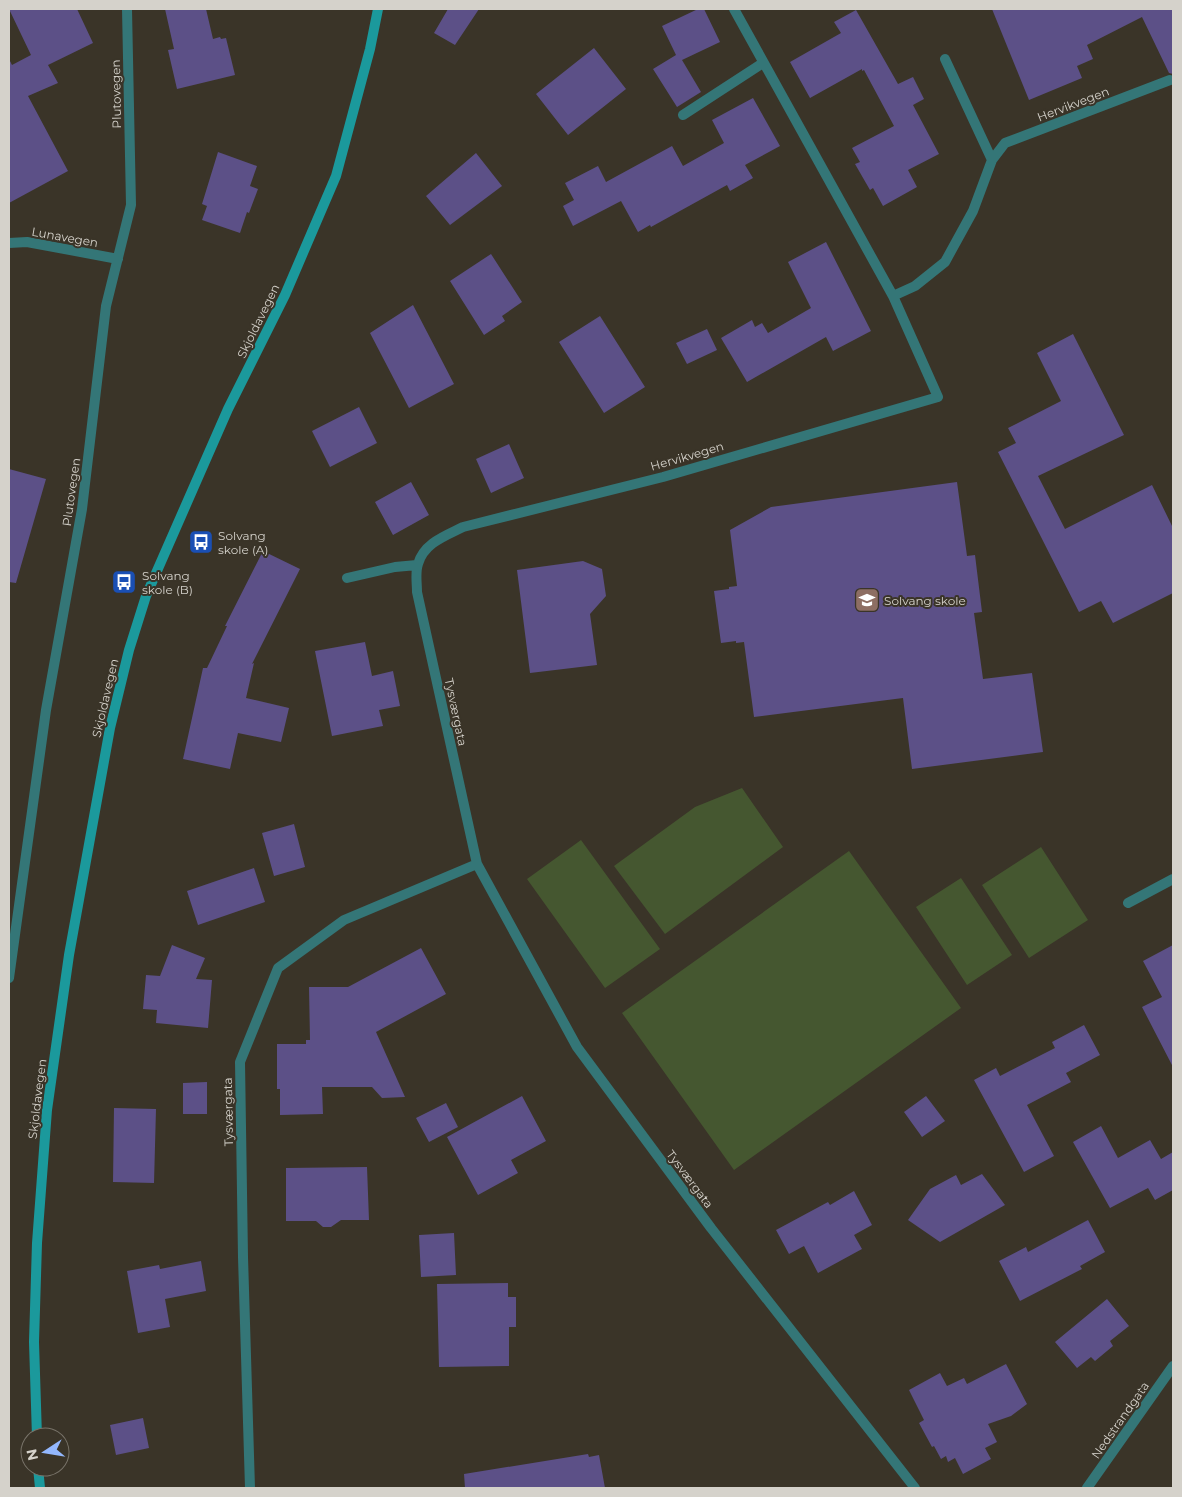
<svg xmlns="http://www.w3.org/2000/svg" width="1182" height="1497" font-family="Montserrat,sans-serif">
<style>
.green{fill:#455730}
.building{fill:#5c5087}
.lines{fill:none;stroke-linecap:round;stroke-linejoin:round}
.minor{stroke:#347677;stroke-width:10}
.secondary{stroke:#1b999c;stroke-width:10}
.labels{text-anchor:middle;dominant-baseline:central;stroke-width:4;stroke-linejoin:round;paint-order:stroke}
.street-label{font-size:12px;fill:#d5d2cb;stroke:#3a3428}
.poi-label{font-size:12px;fill:#d5d2cb;stroke:#3a3428;text-anchor:start}
</style>
<rect width="100%" height="100%" fill="#3a3428"/>
<path class="green" d="M 742,788 L 783,847 L 665,934 L 614,866 L 695,807 Z
M 581,840 L 660,949 L 605,988 L 527,879 Z
M 1041,847 L 1088,920 L 1029,958 L 982,885 Z
M 849,851 L 961,1008 L 734,1170 L 622,1013 Z
M 961,878 L 1012,955 L 967,985 L 916,907 Z"/>
<path class="building" d="M 9,9 L 77,9 L 93,43 L 48,65 L 58,83 L 28,96 L 68,171 L 9,203 L 9,59 L 12,65 L 31,55 Z
M 165,9 L 206,9 L 213,39 L 220,37 L 221,39 L 226,38 L 235,75 L 177,89 L 168,50 L 174,49 Z
M 448,9 L 479,9 L 455,45 L 434,33 Z
M 698,9 L 704,9 L 720,42 L 682,60 L 701,92 L 677,107 L 653,69 L 676,55 L 662,26 Z
M 992,9 L 1173,9 L 1173,74 L 1169,73 L 1142,17 L 1087,45 L 1093,59 L 1077,66 L 1082,78 L 1029,100 Z
M 856,10 L 898,84 L 913,77 L 924,99 L 913,105 L 939,154 L 908,170 L 917,187 L 883,206 L 873,188 L 870,190 L 855,164 L 860,162 L 852,148 L 894,126 L 864,70 L 862,71 L 862,69 L 810,98 L 790,62 L 841,33 L 834,22 Z
M 594,48 L 626,89 L 568,135 L 536,94 Z
M 753,98 L 780,146 L 745,165 L 753,178 L 730,191 L 727,185 L 651,227 L 650,225 L 638,232 L 621,201 L 573,226 L 563,206 L 574,200 L 565,183 L 598,166 L 606,182 L 672,146 L 683,166 L 724,143 L 712,120 Z
M 218,152 L 257,166 L 250,186 L 258,189 L 249,213 L 247,212 L 240,233 L 202,220 L 207,206 L 202,204 Z
M 476,153 L 502,186 L 450,225 L 426,196 Z
M 826,242 L 871,331 L 833,351 L 826,337 L 747,382 L 721,338 L 752,320 L 755,327 L 762,323 L 768,333 L 811,308 L 788,262 Z
M 491,254 L 522,302 L 502,316 L 505,321 L 484,335 L 450,281 Z
M 413,305 L 454,384 L 409,408 L 370,333 Z
M 600,316 L 645,387 L 604,413 L 559,342 Z
M 707,329 L 717,350 L 687,364 L 676,343 Z
M 1073,334 L 1124,435 L 1038,476 L 1065,529 L 1152,485 L 1173,528 L 1173,593 L 1113,623 L 1101,601 L 1079,612 L 998,452 L 1016,443 L 1008,428 L 1061,401 L 1037,353 Z
M 359,407 L 377,443 L 330,467 L 312,431 Z
M 509,444 L 524,478 L 491,493 L 476,459 Z
M 9,469 L 46,479 L 16,583 L 9,582 Z
M 411,482 L 429,515 L 393,535 L 375,502 Z
M 957,482 L 967,556 L 975,555 L 982,612 L 974,613 L 983,679 L 1032,673 L 1043,752 L 912,769 L 903,698 L 754,717 L 744,642 L 736,643 L 736,641 L 721,643 L 714,591 L 729,589 L 729,587 L 737,586 L 730,530 L 771,507 Z
M 263,551 L 300,569 L 252,664 L 254,663 L 246,698 L 289,708 L 281,742 L 238,733 L 230,769 L 183,759 L 203,668 L 207,668 L 227,626 L 225,626 Z
M 583,561 L 602,569 L 606,596 L 590,614 L 597,665 L 530,673 L 517,570 Z
M 365,642 L 372,676 L 393,671 L 400,706 L 379,710 L 383,726 L 332,736 L 315,651 Z
M 294,824 L 305,867 L 274,876 L 262,833 Z
M 254,868 L 265,902 L 198,925 L 187,891 Z
M 172,945 L 205,958 L 196,979 L 212,980 L 208,1028 L 156,1023 L 157,1010 L 143,1009 L 146,975 L 160,976 Z
M 1173,945 L 1173,1067 L 1142,1007 L 1162,997 L 1143,961 Z
M 421,948 L 446,994 L 376,1032 L 405,1097 L 382,1098 L 372,1087 L 322,1087 L 323,1114 L 280,1115 L 280,1089 L 277,1089 L 277,1044 L 306,1044 L 306,1040 L 310,1040 L 309,987 L 348,987 Z
M 1084,1025 L 1100,1055 L 1066,1073 L 1071,1082 L 1027,1105 L 1054,1156 L 1024,1172 L 974,1080 L 996,1068 L 1000,1076 L 1055,1048 L 1052,1042 Z
M 207,1082 L 207,1114 L 183,1114 L 183,1083 Z
M 522,1096 L 546,1141 L 511,1160 L 518,1173 L 478,1195 L 447,1137 Z
M 926,1096 L 945,1121 L 922,1137 L 904,1112 Z
M 446,1103 L 458,1127 L 429,1142 L 416,1118 Z
M 114,1108 L 156,1109 L 154,1183 L 113,1182 Z
M 1101,1126 L 1118,1158 L 1150,1140 L 1161,1159 L 1173,1152 L 1173,1190 L 1155,1200 L 1148,1188 L 1110,1208 L 1073,1142 Z
M 367,1167 L 369,1220 L 341,1220 L 331,1227 L 323,1227 L 316,1221 L 286,1221 L 286,1168 Z
M 982,1174 L 1005,1205 L 940,1242 L 908,1220 L 930,1189 L 956,1175 L 961,1185 Z
M 854,1191 L 872,1225 L 854,1235 L 862,1249 L 818,1273 L 804,1246 L 789,1254 L 776,1230 L 828,1202 L 830,1205 Z
M 1088,1220 L 1105,1252 L 1080,1266 L 1082,1269 L 1020,1301 L 999,1261 L 1026,1247 L 1028,1252 Z
M 454,1233 L 456,1275 L 421,1277 L 419,1235 Z
M 201,1261 L 206,1291 L 165,1299 L 170,1327 L 138,1333 L 127,1271 L 159,1265 L 160,1269 Z
M 508,1283 L 508,1297 L 516,1297 L 516,1327 L 509,1327 L 509,1366 L 439,1367 L 437,1284 Z
M 1107,1299 L 1129,1326 L 1110,1341 L 1113,1346 L 1095,1361 L 1091,1357 L 1077,1368 L 1055,1342 Z
M 1006,1364 L 1027,1404 L 1011,1416 L 988,1424 L 997,1442 L 985,1448 L 991,1459 L 963,1474 L 955,1458 L 948,1462 L 946,1456 L 941,1459 L 934,1446 L 932,1447 L 919,1423 L 924,1420 L 909,1390 L 940,1373 L 947,1386 L 964,1378 L 967,1384 Z
M 143,1418 L 149,1448 L 116,1455 L 110,1425 Z
M 588,1454 L 589,1457 L 599,1455 L 605,1488 L 465,1488 L 464,1474 Z"/>
<g class="lines">
<path class="minor" d="M 734,9 L 893,296 L 938,397 L 663,477 L 463,527 C 445,536 424,543 418,564 C 415,572 417,583 417,592 L 477,864 L 577,1047 L 711,1228 L 915,1488
M 945,59 L 992,160
M 683,115 L 763,63
M 9,243 L 27,242 L 118,259
M 893,296 L 915,286 L 945,262 L 973,211 L 992,160 L 1005,143 L 1170,80
M 347,578 L 395,567 L 417,565
M 1128,903 L 1173,879
M 9,978 L 46,710 L 82,509 L 106,306 L 131,205 L 127,9
M 250,1488 L 243,1257 L 240,1062 L 278,968 L 344,920 L 477,864
M 1087,1488 L 1173,1366"/>
<path class="secondary" d="M 37,1437 L 34,1342 L 37,1243 L 47,1110 L 69,955 L 110,728 L 129,650 L 146,596 L 228,409 L 285,295 L 336,176 L 370,49 L 378,9
M 38,1467 L 40,1488"/>
</g>
<defs>
<symbol id="bus-square" viewBox="-11 -11 22 22"><rect x="-9" y="-9" width="18" height="18" rx="4" fill="#1a4fb4" stroke="#3a3428"/><path d="M-5-6H5V4H4V6H2V4H-2V6H-4V4H-5ZM-3.5-4V0h7V-4ZM-3.5 1.2v1.5H-2V1.2ZM2 1.2v1.5H3.5V1.2Z" fill="#fff"/></symbol>
<symbol id="school-square" viewBox="-11 -11 22 22"><rect x="-9" y="-9" width="18" height="18" rx="4" fill="#8d6e63" stroke="#3a3428"/><path d="M0-5L7-2L0 1L-7-2ZM-4 1L0 2.5L4 1V4Q0 6-4 4Z" fill="#fff"/></symbol>
</defs>
<g fill-rule="evenodd">
<use href="#bus-square" x="187" y="528" width="28" height="28"/>
<use href="#bus-square" x="110" y="568" width="28" height="28"/>
<use href="#school-square" x="853" y="586" width="28" height="28"/>
</g>
<g class="labels">
<g class="street-label">
<text transform="translate(116 94) rotate(-91)">Plutovegen</text>
<text transform="translate(1073 104) rotate(-21)">Hervikvegen</text>
<text transform="translate(65 237) rotate(10)">Lunavegen</text>
<text transform="translate(258 321) rotate(-64)">Skjoldavegen</text>
<text transform="translate(687 456) rotate(-16)">Hervikvegen</text>
<text transform="translate(71 492) rotate(-82)">Plutovegen</text>
<text transform="translate(105 698) rotate(-77)">Skjoldavegen</text>
<text transform="translate(456 712) rotate(78)">Tysværgata</text>
<text transform="translate(37 1099) rotate(-83)">Skjoldavegen</text>
<text transform="translate(228 1112) rotate(-91)">Tysværgata</text>
<text transform="translate(690 1179) rotate(53)">Tysværgata</text>
<text transform="translate(1120 1420) rotate(-55)">Nedstrandgata</text>
</g>
<g class="poi-label">
<text x="218" y="535">Solvang<tspan x="218" dy="14">skole (A)</tspan></text>
<text x="142" y="575">Solvang<tspan x="142" dy="14">skole (B)</tspan></text>
<text x="884" y="600">Solvang skole</text>
</g>
</g>
<rect width="1182" height="1497" fill="none" stroke="#d5d2cb" stroke-width="20"/>
<g transform="translate(45 1452) rotate(258)"><circle r="24" fill="#3a3428" stroke="#787369"/>
<path d="M0-4L9 19L0 12L-9 19Z" fill="#93b7fd"/>
<text y="-8" font-size="14" font-weight="bold" text-anchor="middle" fill="#d5d2cb">N</text>
</g>
</svg>
